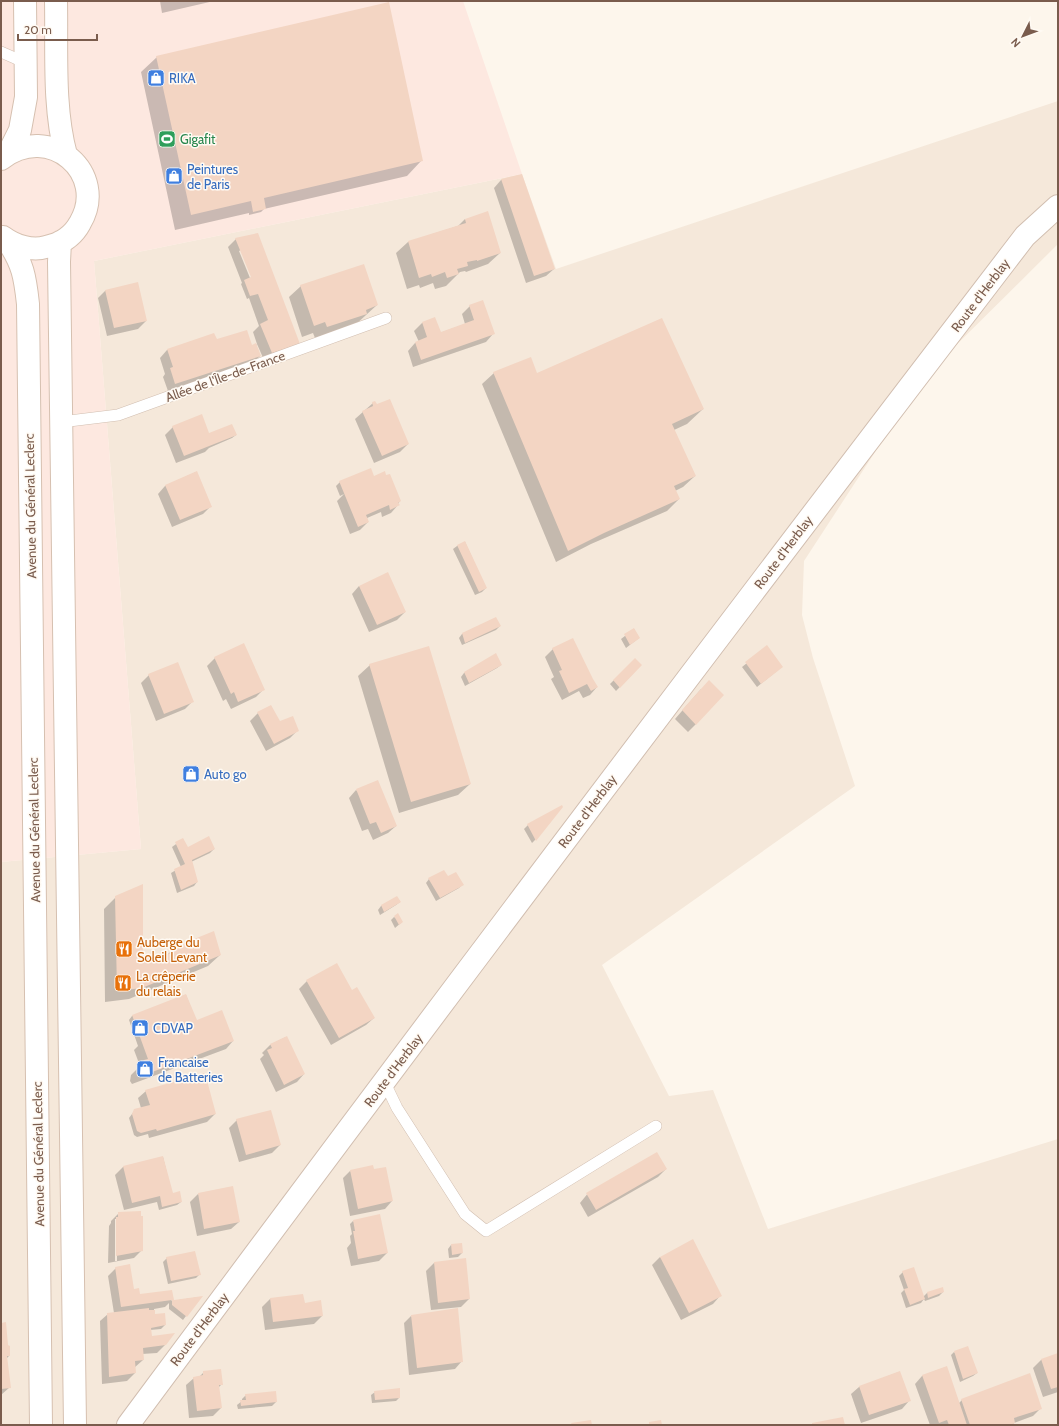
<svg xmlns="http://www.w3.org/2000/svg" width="1059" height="1426" font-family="Cabin,sans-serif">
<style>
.residential{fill:#f5e8da}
.commercial{fill:#fde8e0}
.shadow{fill:#0003;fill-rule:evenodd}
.building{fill:#f3d5c3}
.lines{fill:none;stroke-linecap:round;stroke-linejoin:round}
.lane-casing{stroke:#d1beb0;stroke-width:12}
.street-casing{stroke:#d1beb0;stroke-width:24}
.secondary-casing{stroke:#d6c0b0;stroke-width:24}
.lane{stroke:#fff;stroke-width:11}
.street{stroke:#fff;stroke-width:22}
.secondary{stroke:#fff;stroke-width:22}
.labels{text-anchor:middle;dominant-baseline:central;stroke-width:3;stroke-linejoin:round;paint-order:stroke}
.shop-label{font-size:13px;fill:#366cbe;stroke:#fffaf3;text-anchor:start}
.leisure-label{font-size:13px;fill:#27864d;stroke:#fffaf3;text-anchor:start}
.street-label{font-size:13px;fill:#7a5c4d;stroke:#fffaf3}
.food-label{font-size:13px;fill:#c56008;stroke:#fffaf3;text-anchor:start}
</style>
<rect width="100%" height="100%" fill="#fdf6ec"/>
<path class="residential" d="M 1058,101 L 1058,244 L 924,377 L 804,561 L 802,615 L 813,658 L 855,786 L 602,965 L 669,1096 L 713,1090 L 768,1229 L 1058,1139 L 1058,1425 L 1,1425 L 1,862 L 141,849 L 94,261 L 522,174 L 556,269 Z"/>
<path class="commercial" d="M 1,1 L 463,1 L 522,174 L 94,261 L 141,849 L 1,862 Z"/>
<path class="shadow" d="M 160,1 L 214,1 L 162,13 Z
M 157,57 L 422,160 L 407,176 L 264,209 L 261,212 L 249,215 L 249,213 L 175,230 L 141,72 Z
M 521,175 L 554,269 L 546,276 L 526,283 L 494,188 L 501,180 Z
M 465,219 L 500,253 L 488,264 L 466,272 L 465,271 L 460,272 L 446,286 L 435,289 L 433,283 L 420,288 L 419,285 L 407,289 L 396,253 L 408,242 L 458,226 Z
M 236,239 L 299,343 L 264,360 L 257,344 L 256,345 L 260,356 L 252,364 L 168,391 L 163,377 L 165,374 L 160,358 L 167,350 L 216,341 L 251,346 L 257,344 L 253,332 L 259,326 L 249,298 L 247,299 L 241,284 L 242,283 L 228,247 ZM 241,250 L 252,278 L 250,278 L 239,251 Z
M 301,286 L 377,305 L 354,326 L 315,338 L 313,333 L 302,337 L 289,297 Z
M 106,290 L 146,321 L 138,329 L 107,336 L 98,298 Z
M 470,306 L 493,334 L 486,342 L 413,367 L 408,351 L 415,343 L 419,342 L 414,331 L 422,323 L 434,319 L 440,333 L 465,324 L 462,314 Z
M 494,373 L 537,374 L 703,409 L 687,424 L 674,430 L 695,476 L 683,487 L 675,491 L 679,499 L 667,511 L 591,544 L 556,562 L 482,384 Z
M 373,403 L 408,444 L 400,452 L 374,463 L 355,419 Z
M 173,427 L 209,435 L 236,435 L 232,438 L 209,448 L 205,452 L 176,463 L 165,435 Z
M 196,472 L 210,507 L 203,514 L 172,527 L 158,494 L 165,486 Z
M 374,477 L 400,501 L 398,504 L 398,505 L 391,513 L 382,517 L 381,512 L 367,518 L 368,522 L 360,530 L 350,534 L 337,501 L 344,494 L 340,496 L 336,486 L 340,482 Z
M 465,542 L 486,588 L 482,592 L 475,595 L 453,549 L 457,546 Z
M 359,586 L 405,612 L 397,620 L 369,632 L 352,594 Z
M 500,626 L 496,630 L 462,645 L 459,638 L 462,634 Z
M 634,629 L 639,638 L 626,648 L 621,639 Z
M 767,647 L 778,670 L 757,687 L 742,667 Z
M 553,649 L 597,687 L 590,695 L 583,698 L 579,691 L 562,700 L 551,679 L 554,677 L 545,657 Z
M 495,655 L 501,665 L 497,668 L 465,686 L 461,677 L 464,673 Z
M 215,658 L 264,689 L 256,697 L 231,709 L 226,699 L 223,701 L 207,666 Z
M 635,659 L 641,665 L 616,691 L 610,684 Z
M 370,665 L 470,784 L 458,795 L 399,813 L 358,676 Z
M 149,675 L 193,701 L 185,709 L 156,721 L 141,683 Z
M 701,689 L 696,724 L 688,732 L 675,719 Z
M 271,706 L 279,722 L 297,731 L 290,738 L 266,751 L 250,721 L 258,713 Z
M 356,790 L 396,826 L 388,833 L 373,840 L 368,829 L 362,831 L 349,798 Z
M 562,807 L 535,840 L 532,843 L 524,829 L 528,825 Z
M 183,839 L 187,848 L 214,849 L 210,853 L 191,862 L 197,882 L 194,886 L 177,893 L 171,873 L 181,867 L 172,847 Z
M 448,878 L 463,884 L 459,888 L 436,901 L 426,883 L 429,879 Z
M 116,897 L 142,956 L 149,963 L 166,956 L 173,949 L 220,955 L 208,966 L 129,999 L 105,1002 L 104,909 Z
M 397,897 L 400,902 L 396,905 L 380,915 L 378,910 L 381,906 Z
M 394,917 L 402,922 L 395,928 L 391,920 Z
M 307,981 L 374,1018 L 366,1025 L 331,1045 L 299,989 Z
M 186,995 L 196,1021 L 233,1041 L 226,1049 L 132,1084 L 130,1081 L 131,1075 L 140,1066 L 134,1050 L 138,1046 L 129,1020 L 132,1016 Z
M 286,1037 L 304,1074 L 297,1082 L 276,1092 L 260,1059 L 264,1055 L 262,1053 L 270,1045 Z
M 146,1091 L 215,1114 L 207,1122 L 149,1138 L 148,1134 L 137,1137 L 134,1135 L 129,1118 L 135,1110 L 141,1108 L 138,1098 Z
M 237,1120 L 280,1145 L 272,1153 L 239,1162 L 229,1128 Z
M 163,1157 L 172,1194 L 181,1202 L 177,1205 L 159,1210 L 157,1202 L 124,1210 L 115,1175 L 123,1167 Z
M 666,1169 L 658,1177 L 588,1217 L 580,1203 L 589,1192 Z
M 350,1171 L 392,1201 L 385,1209 L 350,1216 L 343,1178 Z
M 198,1194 L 239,1222 L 231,1229 L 197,1236 L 190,1202 Z
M 119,1213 L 142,1250 L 134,1258 L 108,1263 L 109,1226 L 111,1223 L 111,1221 ZM 115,1219 L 117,1219 L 117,1261 L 115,1261 Z
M 353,1221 L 387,1253 L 379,1261 L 351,1266 L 347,1248 L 351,1243 L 350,1236 L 352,1234 L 350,1224 Z
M 451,1245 L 462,1253 L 458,1257 L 449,1258 L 448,1249 Z
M 660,1257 L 720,1296 L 713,1304 L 681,1320 L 652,1265 Z
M 167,1258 L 200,1274 L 196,1278 L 168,1284 L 163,1262 Z
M 465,1259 L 469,1299 L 461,1307 L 431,1310 L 426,1271 L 434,1263 Z
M 116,1268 L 133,1291 L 139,1295 L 172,1300 L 171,1301 L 200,1297 L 183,1320 L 169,1309 L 169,1303 L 165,1307 L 154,1309 L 154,1315 L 165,1325 L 161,1329 L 150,1330 L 151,1337 L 165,1345 L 157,1353 L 142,1354 L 143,1360 L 134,1368 L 135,1373 L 127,1381 L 102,1384 L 100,1321 L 108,1314 L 114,1313 L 108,1276 Z
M 903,1272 L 923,1297 L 927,1293 L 943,1292 L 939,1296 L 925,1301 L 924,1299 L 921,1303 L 906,1308 L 901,1293 L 904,1290 L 899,1276 Z
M 270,1299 L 304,1304 L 322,1316 L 314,1324 L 265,1330 L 262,1307 Z
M 411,1316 L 462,1361 L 455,1369 L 409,1375 L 404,1323 Z
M 1,1324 L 9,1356 L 6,1359 L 10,1387 L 1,1395 Z
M 954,1352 L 977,1373 L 973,1376 L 960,1382 L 951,1355 Z
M 1058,1354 L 1058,1392 L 1043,1397 L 1033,1368 L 1041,1360 Z
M 946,1367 L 959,1403 L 962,1400 L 1041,1408 L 1033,1416 L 1014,1423 L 1012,1425 L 930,1425 L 915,1384 L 922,1376 Z
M 204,1372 L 222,1384 L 218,1388 L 221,1408 L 213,1416 L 189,1418 L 186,1385 L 194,1378 L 199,1377 Z
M 899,1372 L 909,1401 L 902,1409 L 861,1423 L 851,1394 L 859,1387 Z
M 375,1392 L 399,1398 L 396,1401 L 372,1403 L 371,1395 Z
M 246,1395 L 276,1402 L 272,1406 L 238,1409 L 237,1405 L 242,1401 L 242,1399 Z"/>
<path class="building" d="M 389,2 L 423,161 L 264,198 L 266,209 L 253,212 L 251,201 L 191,215 L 156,56 Z
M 522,174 L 555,269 L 534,276 L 501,179 Z
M 488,211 L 501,253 L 477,261 L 477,260 L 467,262 L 468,266 L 457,269 L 459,274 L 447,278 L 445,272 L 432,277 L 431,274 L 419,278 L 408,241 L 466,223 L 465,219 Z
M 258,233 L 300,344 L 272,353 L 260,324 L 268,320 L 258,294 L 250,296 L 244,280 L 251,277 L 235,238 Z
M 364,264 L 378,305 L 366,310 L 367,314 L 327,327 L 325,322 L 314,326 L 300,285 Z
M 138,282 L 147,321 L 114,328 L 105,290 Z
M 483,300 L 495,334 L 421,360 L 415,342 L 427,337 L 422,322 L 435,317 L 441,332 L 474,320 L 469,305 Z
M 662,318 L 704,409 L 672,424 L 696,476 L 674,486 L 680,499 L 604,533 L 568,551 L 493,372 L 531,357 L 537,373 Z
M 247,330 L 252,345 L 256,343 L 261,356 L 175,384 L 170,368 L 173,367 L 167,349 L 214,333 L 217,339 Z
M 390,399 L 409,444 L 382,456 L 362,411 L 373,406 L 372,402 L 375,401 L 377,404 Z
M 202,414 L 209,433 L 232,424 L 237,435 L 184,456 L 172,426 Z
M 371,468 L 374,476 L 385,471 L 386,475 L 390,474 L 401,501 L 398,503 L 400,505 L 390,510 L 389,505 L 366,515 L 369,522 L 358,527 L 339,481 Z
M 197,471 L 212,507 L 180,520 L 165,485 Z
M 465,541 L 487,588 L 479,592 L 457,545 Z
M 388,572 L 406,612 L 377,625 L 359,586 Z
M 496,617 L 501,626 L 465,643 L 462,633 Z
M 634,628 L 640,638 L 630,645 L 624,634 Z
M 573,638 L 593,679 L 598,687 L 591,691 L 587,684 L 569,693 L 559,671 L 562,670 L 552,648 Z
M 244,643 L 265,690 L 238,702 L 234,692 L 231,694 L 214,657 Z
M 767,645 L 783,667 L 761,684 L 745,662 Z
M 429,646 L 471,784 L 411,802 L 369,664 Z
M 496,653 L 502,665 L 469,683 L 464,672 Z
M 635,658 L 642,665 L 620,688 L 613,680 Z
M 178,662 L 194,702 L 164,714 L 148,674 Z
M 709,680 L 724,695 L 696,725 L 682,710 Z
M 271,705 L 280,721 L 293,716 L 299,731 L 274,744 L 257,712 Z
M 378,780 L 397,826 L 381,833 L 376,822 L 370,824 L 356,789 Z
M 562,805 L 563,807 L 536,841 L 527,824 Z
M 209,836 L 215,849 L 192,860 L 198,882 L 181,890 L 174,869 L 185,864 L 175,842 L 183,838 L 188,847 Z
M 444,870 L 448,876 L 456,872 L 464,885 L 440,898 L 428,878 Z
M 143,884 L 143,955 L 150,954 L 150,962 L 173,952 L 172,948 L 214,931 L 221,955 L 142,988 L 117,991 L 115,896 Z
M 397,896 L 401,902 L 384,912 L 381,905 Z
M 398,913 L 403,922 L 399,925 L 394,916 Z
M 337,963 L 352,990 L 357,987 L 375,1018 L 339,1038 L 306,980 Z
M 186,994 L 197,1020 L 222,1010 L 234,1041 L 139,1077 L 138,1073 L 139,1067 L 144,1060 L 148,1059 L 132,1015 Z
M 287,1036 L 305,1074 L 284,1085 L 267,1050 L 272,1048 L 270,1044 Z
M 205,1073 L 216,1114 L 157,1131 L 156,1129 L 141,1133 L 137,1131 L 132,1114 L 134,1109 L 150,1105 L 145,1090 Z
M 271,1110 L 281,1145 L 246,1155 L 236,1119 Z
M 657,1152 L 667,1169 L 596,1210 L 586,1193 Z
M 163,1156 L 173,1193 L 180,1191 L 182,1202 L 162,1207 L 160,1196 L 132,1203 L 123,1166 Z
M 373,1165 L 374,1169 L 386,1167 L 393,1201 L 358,1209 L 350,1170 Z
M 233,1186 L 240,1222 L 204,1229 L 198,1193 Z
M 141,1211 L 141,1216 L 143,1216 L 143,1251 L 116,1256 L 116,1217 L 118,1217 L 118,1212 Z
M 380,1214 L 388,1253 L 358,1259 L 353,1231 L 355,1231 L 353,1220 Z
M 693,1239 L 722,1296 L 689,1313 L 660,1257 Z
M 462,1243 L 463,1253 L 452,1255 L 451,1244 Z
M 195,1251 L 201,1275 L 171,1281 L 166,1257 Z
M 466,1258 L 470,1299 L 438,1303 L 434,1262 Z
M 130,1264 L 134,1289 L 139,1288 L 140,1294 L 172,1290 L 174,1300 L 203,1296 L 187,1317 L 172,1305 L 172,1300 L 121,1307 L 115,1267 Z
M 914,1267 L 925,1299 L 910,1305 L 904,1289 L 908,1288 L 902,1271 Z
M 943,1287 L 944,1292 L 928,1298 L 927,1292 Z
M 303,1294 L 305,1303 L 321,1300 L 323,1316 L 273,1322 L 270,1298 Z
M 149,1308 L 149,1310 L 155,1310 L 155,1314 L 165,1313 L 166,1325 L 151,1328 L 152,1336 L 175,1333 L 166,1345 L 143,1348 L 144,1360 L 135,1361 L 136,1373 L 109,1377 L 107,1313 Z
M 458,1308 L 463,1362 L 417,1368 L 411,1315 Z
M 6,1322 L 8,1345 L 10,1346 L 10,1356 L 7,1356 L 11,1388 L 1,1389 L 1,1323 Z
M 968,1346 L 978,1373 L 963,1379 L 954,1351 Z
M 1058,1353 L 1058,1387 L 1051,1389 L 1041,1359 Z
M 947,1366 L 967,1425 L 949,1425 L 947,1420 L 939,1423 L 922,1375 Z
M 221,1369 L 223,1385 L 219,1385 L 222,1408 L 197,1411 L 193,1377 L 203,1375 L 203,1371 Z
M 900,1371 L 911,1401 L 869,1415 L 859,1386 Z
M 1030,1373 L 1042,1409 L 1014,1418 L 1015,1423 L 1010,1425 L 970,1425 L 961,1399 Z
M 400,1388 L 400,1398 L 375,1400 L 374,1391 Z
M 276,1391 L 277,1402 L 241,1406 L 240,1400 L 246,1400 L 245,1394 Z
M 843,1417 L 845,1425 L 812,1425 L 812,1423 Z
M 591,1420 L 592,1425 L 572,1425 L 571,1423 Z
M 661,1420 L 662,1425 L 649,1425 L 649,1422 Z"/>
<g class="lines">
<defs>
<path id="lane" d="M 1,52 L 26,63
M 61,422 L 118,415 L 386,318
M 384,1081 L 397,1108 L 465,1214 L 486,1231 L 656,1126"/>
<path id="street" d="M 128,1425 C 424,1026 723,630 1025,236 L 1058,206"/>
<path id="secondary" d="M 56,1 C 57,50 53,108 66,155
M 9,152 L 20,130 L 26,97 L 25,1
M 1,159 C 50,121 109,174 80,223 C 73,236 61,244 46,247 C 32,251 15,246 3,237
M 7,240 C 23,264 25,276 28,304 L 41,1425
M 60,242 L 59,262 L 75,1425"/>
</defs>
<use href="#lane" class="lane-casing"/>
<use href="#street" class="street-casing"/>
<use href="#secondary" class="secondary-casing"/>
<use href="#lane" class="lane"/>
<use href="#street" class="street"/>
<use href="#secondary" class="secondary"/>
</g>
<defs>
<symbol id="shop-square" viewBox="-11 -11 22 22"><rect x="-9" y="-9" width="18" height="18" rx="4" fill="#3f7fe0" stroke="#fffaf3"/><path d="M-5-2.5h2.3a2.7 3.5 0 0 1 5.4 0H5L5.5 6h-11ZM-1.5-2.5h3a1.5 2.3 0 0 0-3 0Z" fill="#fff"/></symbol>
<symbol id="stadium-square" viewBox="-11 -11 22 22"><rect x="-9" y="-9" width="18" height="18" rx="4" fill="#2e9e5b" stroke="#fffaf3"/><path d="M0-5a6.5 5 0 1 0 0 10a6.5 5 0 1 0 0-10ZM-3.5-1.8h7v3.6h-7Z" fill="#fff"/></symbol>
<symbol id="restaurant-square" viewBox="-11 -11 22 22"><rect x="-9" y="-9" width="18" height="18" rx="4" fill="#e8710a" stroke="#fffaf3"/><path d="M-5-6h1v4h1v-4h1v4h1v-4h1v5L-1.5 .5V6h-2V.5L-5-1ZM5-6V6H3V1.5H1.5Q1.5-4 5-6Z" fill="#fff"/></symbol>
</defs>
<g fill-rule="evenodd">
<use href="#shop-square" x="146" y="68" width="20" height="20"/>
<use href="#stadium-square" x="157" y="129" width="20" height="20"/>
<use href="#shop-square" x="164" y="166" width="20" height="20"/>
<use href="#shop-square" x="181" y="764" width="20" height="20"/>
<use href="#restaurant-square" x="114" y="939" width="20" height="20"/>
<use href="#restaurant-square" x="113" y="973" width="20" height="20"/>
<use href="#shop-square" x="130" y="1018" width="20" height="20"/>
<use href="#shop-square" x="135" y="1059" width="20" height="20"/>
</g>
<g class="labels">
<g class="shop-label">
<text x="169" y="78">RIKA</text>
<text x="187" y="169">Peintures<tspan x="187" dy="15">de Paris</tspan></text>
<text x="204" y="774">Auto go</text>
<text x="153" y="1028">CDVAP</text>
<text x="158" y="1062">Francaise<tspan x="158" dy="15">de Batteries</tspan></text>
</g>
<g class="leisure-label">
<text x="180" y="139">Gigafit</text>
</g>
<g class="street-label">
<text transform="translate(980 295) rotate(-53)">Route d'Herblay</text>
<text transform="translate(225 376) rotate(-20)">Allée de l'Île-de-France</text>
<text transform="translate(30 506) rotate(-91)">Avenue du Général Leclerc</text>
<text transform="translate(783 552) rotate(-53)">Route d'Herblay</text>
<text transform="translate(587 811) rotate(-53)">Route d'Herblay</text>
<text transform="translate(34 830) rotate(-91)">Avenue du Général Leclerc</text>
<text transform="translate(393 1070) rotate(-53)">Route d'Herblay</text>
<text transform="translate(38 1154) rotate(-91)">Avenue du Général Leclerc</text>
<text transform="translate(199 1329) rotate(-53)">Route d'Herblay</text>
</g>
<g class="food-label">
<text x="137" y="942">Auberge du<tspan x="137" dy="15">Soleil Levant</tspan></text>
<text x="136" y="976">La crêperie<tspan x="136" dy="15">du relais</tspan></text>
</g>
</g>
<rect width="1059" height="1426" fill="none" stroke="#7a5c4d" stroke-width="4"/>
<g transform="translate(1023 36) rotate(228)" stroke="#fffaf3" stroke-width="3" paint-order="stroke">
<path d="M0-3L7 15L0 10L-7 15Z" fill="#7a5c4d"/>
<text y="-6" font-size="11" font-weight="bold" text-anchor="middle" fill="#7a5c4d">N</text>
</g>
<path d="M18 34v6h79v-6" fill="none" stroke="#7a5c4d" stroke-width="2"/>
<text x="24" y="34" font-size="12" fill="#7a5c4d" stroke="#fffaf3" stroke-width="3" paint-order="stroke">20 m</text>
</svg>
